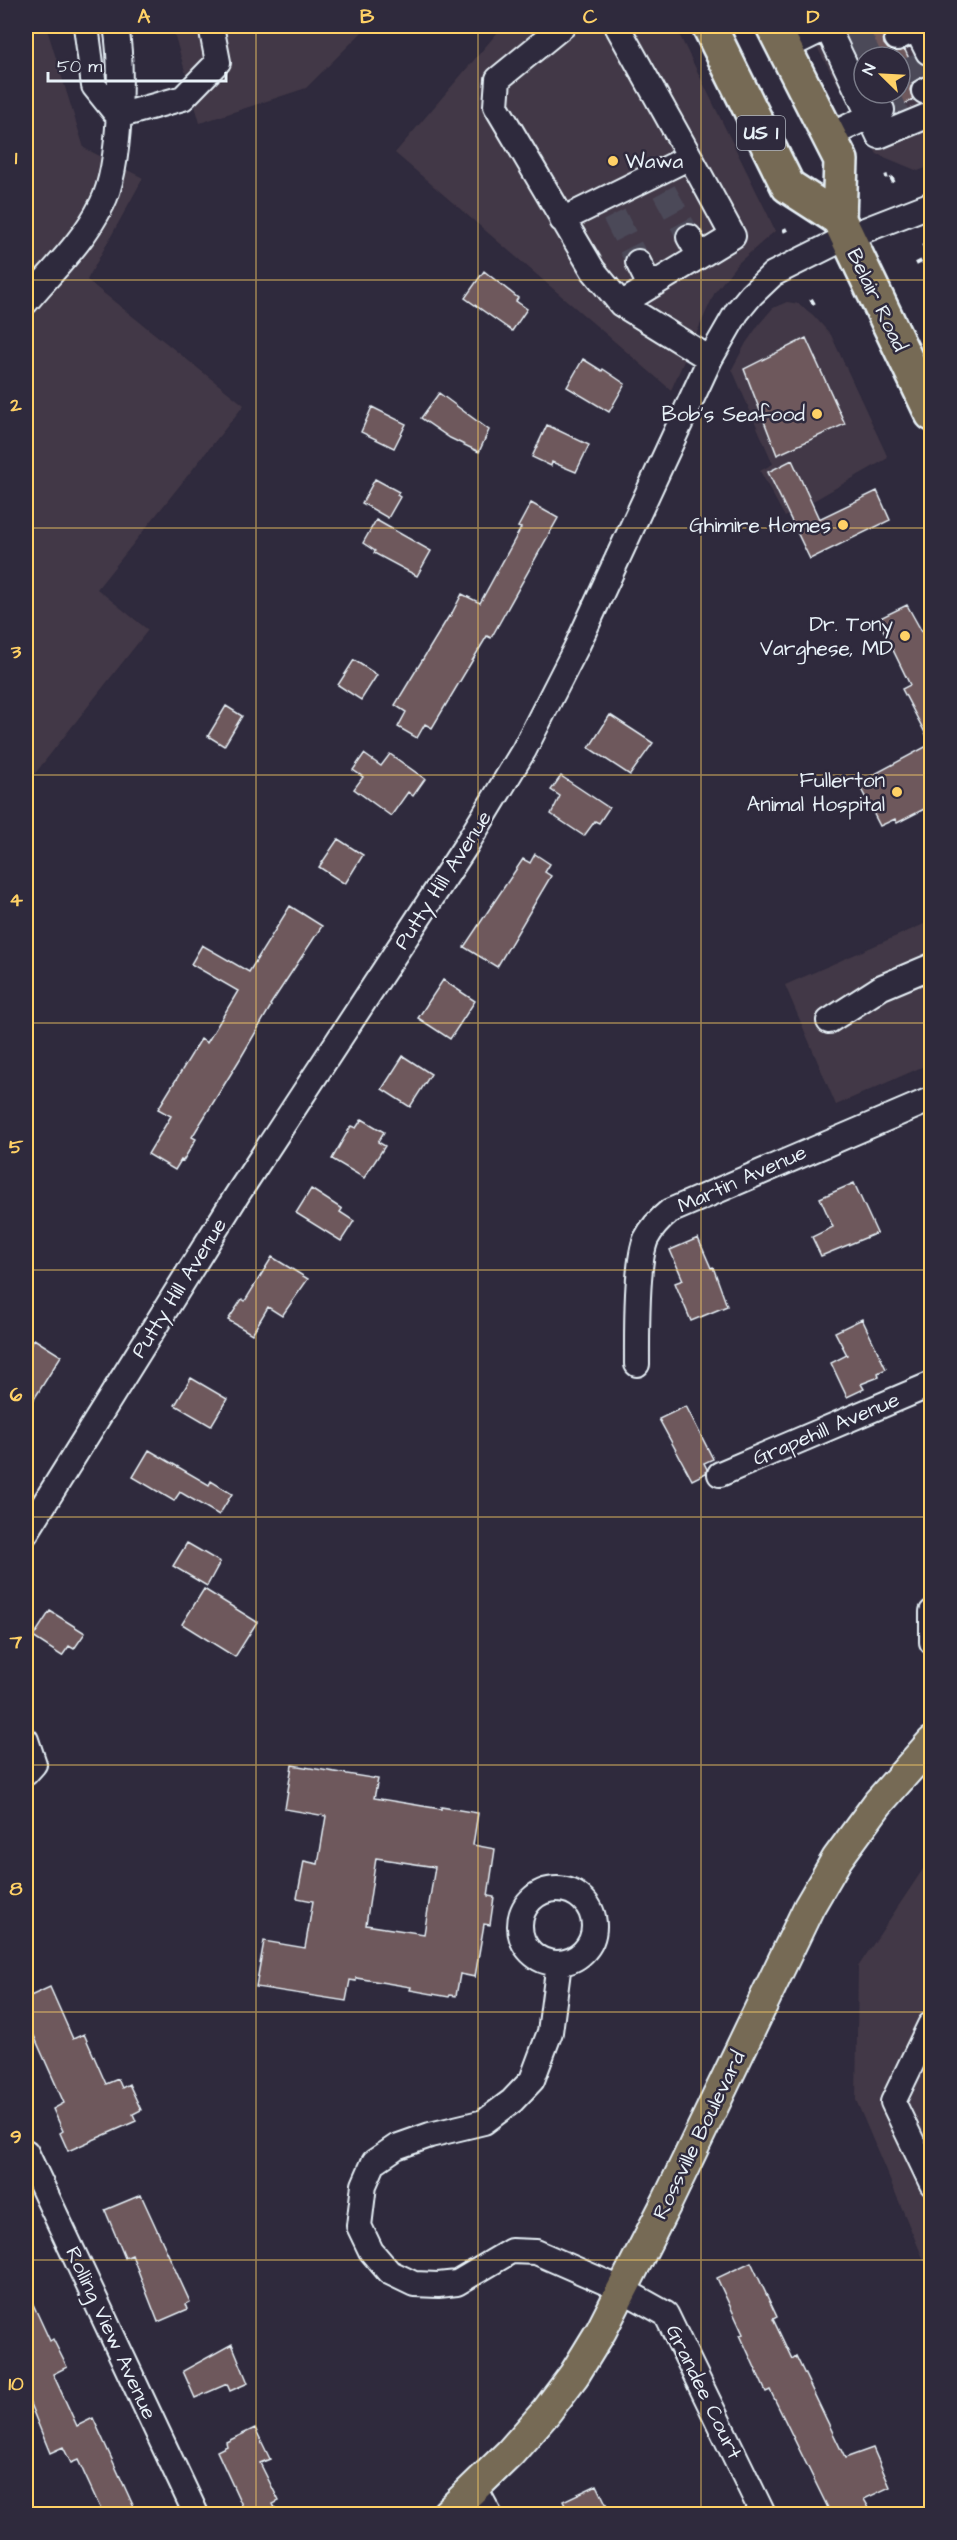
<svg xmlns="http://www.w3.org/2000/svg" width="957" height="2540" font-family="'Architects Daughter',sans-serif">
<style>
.built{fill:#423846;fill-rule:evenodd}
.building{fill:#6e595c;stroke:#e8f1f8;stroke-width:1.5;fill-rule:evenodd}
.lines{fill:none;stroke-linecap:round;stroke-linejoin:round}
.minor-tunnel{stroke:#4b4859;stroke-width:24;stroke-dasharray:24 12;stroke-linecap:butt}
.minor-casing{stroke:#e8f1f8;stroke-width:28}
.major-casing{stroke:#e8f1f8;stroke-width:34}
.highway-casing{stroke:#e8f1f8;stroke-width:38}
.path{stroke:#e8f1f8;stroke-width:4;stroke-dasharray:6 4.5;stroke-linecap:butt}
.minor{stroke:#2f2a3d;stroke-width:24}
.major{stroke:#766a54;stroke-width:30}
.highway{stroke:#766a54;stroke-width:33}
.grid{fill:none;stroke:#ffd166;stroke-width:1.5;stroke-opacity:0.55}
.poi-dot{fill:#ffd166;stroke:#2f2a3d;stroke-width:2}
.labels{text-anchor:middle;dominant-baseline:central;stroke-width:5;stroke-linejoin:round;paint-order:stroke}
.shield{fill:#2f2a3d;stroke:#b0b5c0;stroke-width:1.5}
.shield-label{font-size:20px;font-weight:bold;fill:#e8f1f8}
.poi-label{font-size:21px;fill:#e8f1f8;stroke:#2f2a3d;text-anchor:end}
.street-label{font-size:21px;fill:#e8f1f8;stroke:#2f2a3d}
.neatline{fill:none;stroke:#ffd166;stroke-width:2}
.grid-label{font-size:20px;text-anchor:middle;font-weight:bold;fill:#ffd166}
</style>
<rect width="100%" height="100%" fill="#2f2a3d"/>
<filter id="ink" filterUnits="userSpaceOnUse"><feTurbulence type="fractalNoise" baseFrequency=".0167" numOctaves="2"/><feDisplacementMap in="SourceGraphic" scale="12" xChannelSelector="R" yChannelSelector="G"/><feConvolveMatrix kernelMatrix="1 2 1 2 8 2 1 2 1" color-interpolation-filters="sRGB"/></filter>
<g filter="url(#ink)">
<path class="built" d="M 26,26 L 46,26 L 84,148 L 143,178 L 87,280 L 244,405 L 97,589 L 148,630 L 26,785 Z
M 172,26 L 368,26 L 306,88 L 200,123 Z
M 503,26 L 675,26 L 768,215 L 775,231 L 737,264 L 715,292 L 671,390 L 395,153 Z
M 805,26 L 931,26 L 931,166 L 918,171 L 877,154 ZM 864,57 L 900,57 L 900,93 L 864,93 Z
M 787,302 L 799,304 L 813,315 L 831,335 L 888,458 L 785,517 L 760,471 L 773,464 L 732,369 L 746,343 L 760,323 L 773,308 Z
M 931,921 L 931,1063 L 836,1105 L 785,985 Z
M 931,1857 L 931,2277 L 856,2100 L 858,1967 Z"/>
<path class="building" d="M 864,26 L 890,26 L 883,36 L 884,44 L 888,49 L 895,52 L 905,50 L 918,78 L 912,83 L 910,90 L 913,100 L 900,106 L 900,57 L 857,57 L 846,34 Z
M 484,271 L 518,298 L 516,301 L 527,309 L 512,331 L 465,298 Z
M 806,338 L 845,424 L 777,455 L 744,369 Z
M 583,359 L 602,371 L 603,369 L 625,384 L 609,412 L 567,387 Z
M 439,393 L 489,430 L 479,452 L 450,438 L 421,418 Z
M 372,407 L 406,424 L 394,448 L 361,432 Z
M 547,425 L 589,445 L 576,472 L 552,462 L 551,466 L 532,457 Z
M 792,460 L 819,519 L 877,491 L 890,520 L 810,559 L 768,472 Z
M 375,479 L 399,492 L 397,495 L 400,497 L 388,518 L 362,503 Z
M 531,503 L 558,518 L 491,638 L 487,636 L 432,728 L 425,724 L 417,738 L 398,727 L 406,712 L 395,705 L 449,616 L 450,617 L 462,594 L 480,603 L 521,528 L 518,527 Z
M 376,520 L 431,551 L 417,576 L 374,553 L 375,551 L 363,543 Z
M 907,605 L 927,641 L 924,642 L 932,656 L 932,805 L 897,823 L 895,819 L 880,826 L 858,783 L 931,744 L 902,689 L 910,685 L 878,619 Z
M 354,660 L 377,675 L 361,700 L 338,685 Z
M 226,706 L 242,716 L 224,746 L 208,736 Z
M 610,715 L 653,743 L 630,775 L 589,748 Z
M 364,754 L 381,766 L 390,754 L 425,779 L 413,796 L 408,792 L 391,816 L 354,789 L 363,777 L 353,770 Z
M 561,776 L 609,808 L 599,823 L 595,821 L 584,836 L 551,814 L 560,796 L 551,790 Z
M 338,839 L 363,855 L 345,884 L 319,867 Z
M 535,854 L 550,864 L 545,872 L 551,876 L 497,967 L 464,947 L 523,859 L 530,863 Z
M 290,906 L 322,926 L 270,1005 L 271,1006 L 240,1059 L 192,1137 L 196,1139 L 183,1161 L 181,1160 L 175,1170 L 148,1154 L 171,1116 L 158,1109 L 201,1039 L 207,1043 L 238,991 L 191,964 L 202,945 L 249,972 Z
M 443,980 L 475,1001 L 450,1039 L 418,1018 Z
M 403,1056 L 431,1074 L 410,1107 L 382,1089 Z
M 362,1119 L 384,1132 L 378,1142 L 385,1146 L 364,1178 L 332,1159 L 351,1126 L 356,1128 Z
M 854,1183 L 877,1233 L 821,1256 L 812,1237 L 833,1227 L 820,1198 Z
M 311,1189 L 342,1209 L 340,1212 L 354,1221 L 341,1241 L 296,1213 Z
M 698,1238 L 711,1268 L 713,1267 L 727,1306 L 691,1321 L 675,1283 L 683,1280 L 670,1250 Z
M 272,1257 L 308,1279 L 282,1316 L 268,1307 L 252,1334 L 228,1320 L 242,1299 L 245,1301 Z
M 862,1319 L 886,1369 L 878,1373 L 879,1377 L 861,1384 L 864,1389 L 847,1397 L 831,1363 L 847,1355 L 835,1332 Z
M 34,1339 L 61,1356 L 26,1412 L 26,1353 Z
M 191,1378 L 227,1399 L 211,1426 L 175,1405 Z
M 686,1406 L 713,1459 L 704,1463 L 707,1469 L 706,1473 L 692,1480 L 659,1419 Z
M 149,1450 L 209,1485 L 211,1481 L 232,1494 L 219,1515 L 180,1492 L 174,1501 L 133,1477 Z
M 187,1543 L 220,1562 L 207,1586 L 173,1566 Z
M 204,1589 L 257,1622 L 235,1657 L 182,1624 Z
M 50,1611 L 85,1633 L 74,1649 L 69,1646 L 62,1656 L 33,1637 Z
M 292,1765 L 378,1779 L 374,1798 L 441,1809 L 441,1807 L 478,1813 L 473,1845 L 495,1849 L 488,1896 L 494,1897 L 490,1925 L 484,1924 L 475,1977 L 460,1974 L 456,1996 L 450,1995 L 449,1997 L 410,1990 L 411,1987 L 356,1978 L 356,1981 L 350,1980 L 346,2001 L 256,1987 L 264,1941 L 305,1948 L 313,1901 L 297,1898 L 304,1861 L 318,1864 L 326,1816 L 285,1809 ZM 376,1858 L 435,1867 L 424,1934 L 366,1925 Z
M 50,1987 L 73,2039 L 84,2034 L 106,2084 L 118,2079 L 122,2088 L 129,2084 L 141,2110 L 133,2114 L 136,2121 L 68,2151 L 60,2133 L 63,2131 L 53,2109 L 64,2103 L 26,2018 L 26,1998 Z
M 141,2195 L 190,2302 L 186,2304 L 188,2309 L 158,2322 L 132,2255 L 125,2258 L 105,2210 Z
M 751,2262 L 777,2317 L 773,2319 L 792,2359 L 796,2356 L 845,2458 L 873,2448 L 890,2487 L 864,2499 L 869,2508 L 865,2510 L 868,2514 L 831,2514 L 770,2390 L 766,2392 L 740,2335 L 743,2334 L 717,2278 Z
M 26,2289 L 50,2341 L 53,2339 L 67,2367 L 53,2374 L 77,2426 L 93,2418 L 137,2514 L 103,2514 L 78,2460 L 71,2463 L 63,2447 L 50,2453 L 26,2394 Z
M 232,2344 L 248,2383 L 230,2391 L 227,2384 L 195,2398 L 183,2371 Z
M 255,2428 L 270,2459 L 260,2463 L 279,2501 L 273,2504 L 278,2514 L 246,2514 L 217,2451 L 227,2446 L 226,2442 Z
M 597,2485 L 611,2514 L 569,2514 L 563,2501 Z"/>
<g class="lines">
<path class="minor-tunnel" d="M 848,40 L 879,26
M 857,58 L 897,38
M 900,74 L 931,60
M 882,110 L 924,91
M 664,191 L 689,237
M 614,215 L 638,262"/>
<defs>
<path id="minor" d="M 86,26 L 94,86 L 118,116
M 563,26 L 498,79 L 496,106 L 593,270 L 621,304 L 710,359
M 915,26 L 928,52
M 827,27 L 879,136 L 932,114
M 897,38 L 916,29
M 785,48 L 830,26
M 924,91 L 932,87
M 118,116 L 183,98 L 218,62 L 211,26
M 829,136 L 882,110
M 562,220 L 690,157 L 617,26
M 689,237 L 700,256
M 638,262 L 650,286
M 26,302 C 52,271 84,241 102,204 C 121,167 123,67 116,26
M 621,304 L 733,236 L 690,157
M 829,1021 L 882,987 L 932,966
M 637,1364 C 637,1335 636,1263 646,1239 C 652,1227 660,1219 670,1211 L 932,1099
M 720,1474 L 932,1384
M 26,1533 L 237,1195 L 465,847 L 524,750 L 576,648 L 710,359 L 737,312 L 751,295 L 773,274 L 847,237 L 932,204
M 932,1612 L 932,1642
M 26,1740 L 34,1764 L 26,1773
M520 1926a37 37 0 1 1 74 0a37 37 0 1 1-74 0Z
M 559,1963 L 550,2032 L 532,2080 L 512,2101 L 484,2122 L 430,2135 L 396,2147 L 374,2162 L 364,2185 L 359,2226 L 371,2251 L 389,2272 L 414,2284 L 438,2285 L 457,2283 L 511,2251 L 536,2252 L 623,2290 L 666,2314 L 763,2514
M 930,2025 L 893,2102 L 932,2184
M 26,2152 L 196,2514
M 475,2488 L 489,2514"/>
<path id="major" d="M 447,2514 L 510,2453 L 546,2412 L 574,2375 L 601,2331 L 668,2200 L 809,1907 L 837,1859 L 878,1803 L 932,1742"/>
<path id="highway" d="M 709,26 L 788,186 L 839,219
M 773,26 L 841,160 L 839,219 L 932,414"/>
</defs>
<use href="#minor" class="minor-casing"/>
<use href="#major" class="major-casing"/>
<use href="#highway" class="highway-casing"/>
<path class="path" d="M 885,177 L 888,176
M 891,177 L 894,183
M 783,231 L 787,229
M 923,244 L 925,247
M 916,264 L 922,261
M 811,299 L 815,306"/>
<use href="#minor" class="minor"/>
<use href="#major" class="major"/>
<use href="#highway" class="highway"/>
</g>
</g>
<path class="grid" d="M 256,26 L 256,2514M 478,26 L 478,2514M 701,26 L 701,2514M 26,280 L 932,280M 26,528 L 932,528M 26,775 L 932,775M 26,1023 L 932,1023M 26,1270 L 932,1270M 26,1517 L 932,1517M 26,1765 L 932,1765M 26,2012 L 932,2012M 26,2260 L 932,2260"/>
<g class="poi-dot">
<circle cx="613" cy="161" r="6"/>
<circle cx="817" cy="414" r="6"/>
<circle cx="843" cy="525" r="6"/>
<circle cx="905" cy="636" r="6"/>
<circle cx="897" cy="792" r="6"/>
</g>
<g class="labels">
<rect class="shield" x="737" y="116" width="48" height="34" rx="4.5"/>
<g class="shield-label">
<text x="761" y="133">US 1</text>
</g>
<g class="poi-label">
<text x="625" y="161" text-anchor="start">Wawa</text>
<text x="805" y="414">Bob's Seafood</text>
<text x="831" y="525">Ghimire Homes</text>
<text x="893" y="624">Dr. Tony<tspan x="893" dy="24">Varghese, MD</tspan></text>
<text x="885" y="780">Fullerton<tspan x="885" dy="24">Animal Hospital</tspan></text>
</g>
<g class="street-label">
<text transform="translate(877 300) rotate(64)">Belair Road</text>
<text transform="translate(443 880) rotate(-57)">Putty Hill Avenue</text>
<text transform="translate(742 1179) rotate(-24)">Martin Avenue</text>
<text transform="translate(179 1288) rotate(-58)">Putty Hill Avenue</text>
<text transform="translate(826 1429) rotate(-23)">Grapehill Avenue</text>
<text transform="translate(699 2135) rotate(-64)">Rossville Boulevard</text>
<text transform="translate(111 2333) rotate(65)">Rolling View Avenue</text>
<text transform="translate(704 2392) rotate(64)">Grandee Court</text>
</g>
</g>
<rect width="957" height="2540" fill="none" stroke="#2f2a3d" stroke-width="66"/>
<g transform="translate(882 75) rotate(294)"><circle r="28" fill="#2f2a3d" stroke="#797a88" stroke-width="1.5"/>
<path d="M0-4.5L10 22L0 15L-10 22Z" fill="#ffd166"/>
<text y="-9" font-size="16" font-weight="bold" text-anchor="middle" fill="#e8f1f8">N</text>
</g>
<path d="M48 72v9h178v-9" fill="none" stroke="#e8f1f8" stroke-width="3"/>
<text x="57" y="72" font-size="18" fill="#e8f1f8" stroke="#2f2a3d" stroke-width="4.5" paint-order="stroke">50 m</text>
<rect x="33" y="33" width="891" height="2474" class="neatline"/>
<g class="grid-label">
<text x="144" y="23">A</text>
<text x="367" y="23">B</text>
<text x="590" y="23">C</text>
<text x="813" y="23">D</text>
<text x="16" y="164">1</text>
<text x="16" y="411">2</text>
<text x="16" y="658">3</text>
<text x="16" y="906">4</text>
<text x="16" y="1153">5</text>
<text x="16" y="1401">6</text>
<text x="16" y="1648">7</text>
<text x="16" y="1895">8</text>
<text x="16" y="2143">9</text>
<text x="16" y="2390">10</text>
</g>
</svg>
